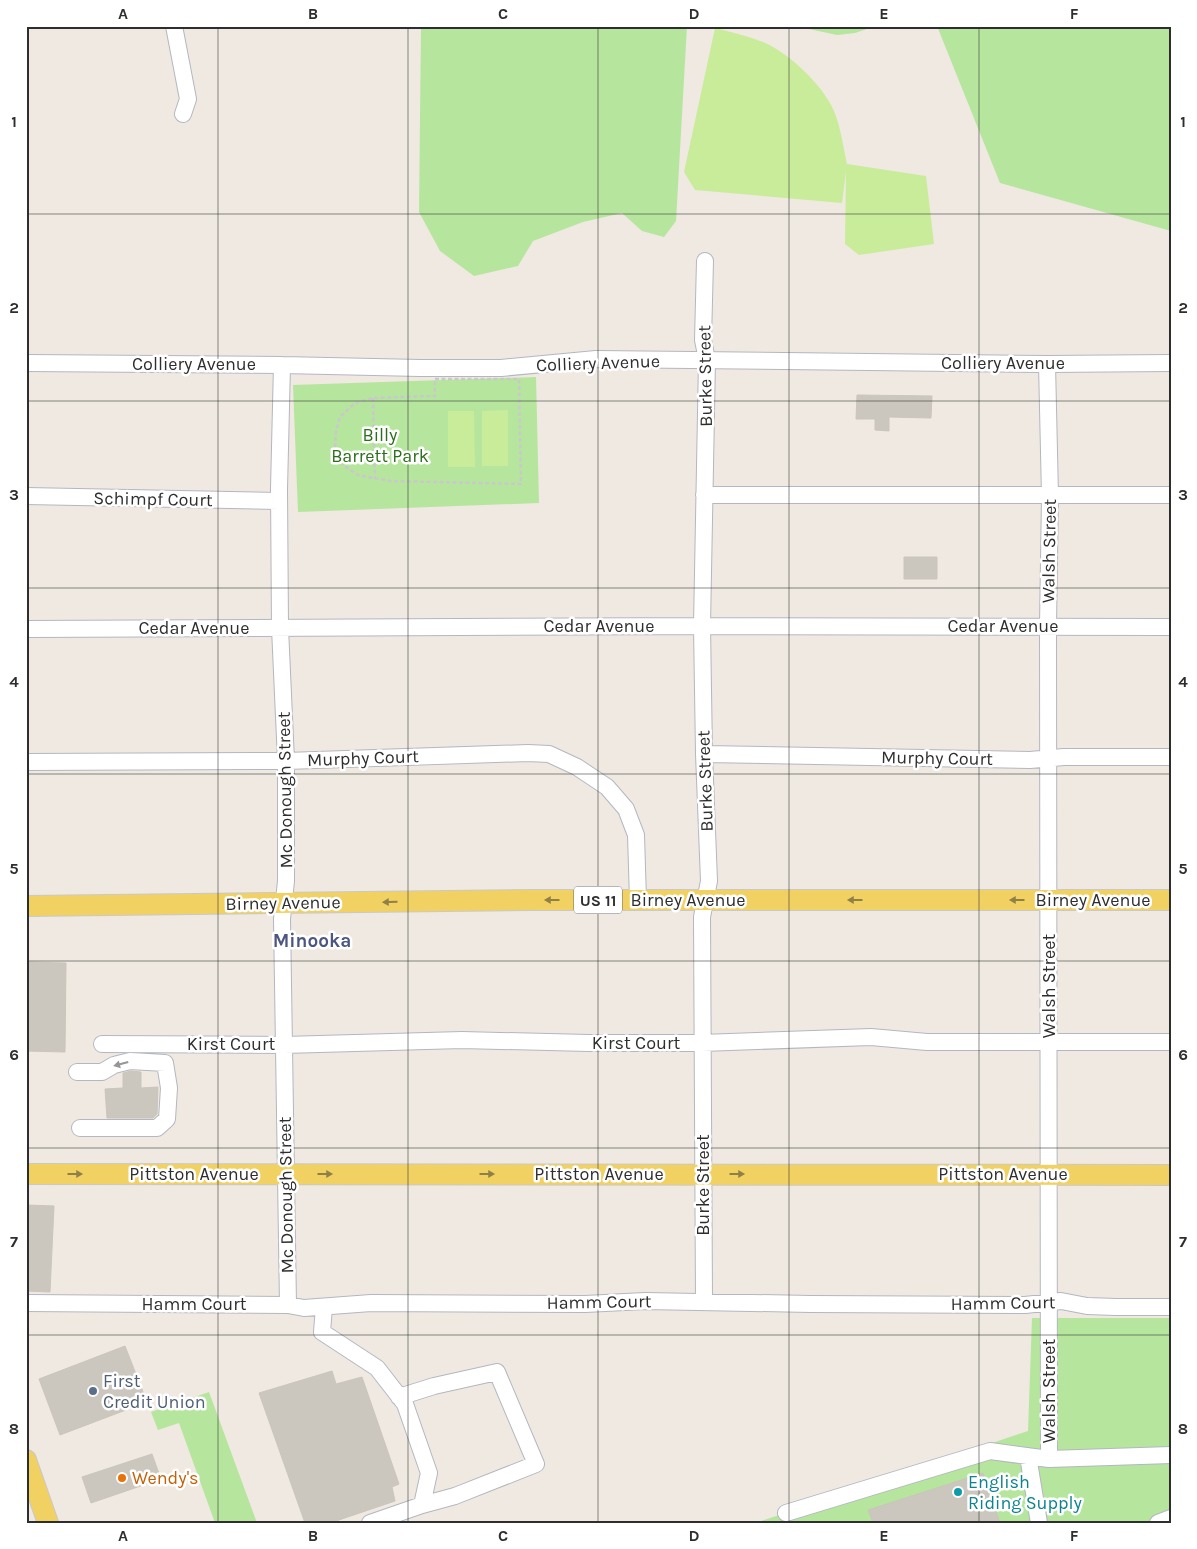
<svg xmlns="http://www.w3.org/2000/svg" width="1197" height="1549" font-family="Karla,sans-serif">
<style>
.green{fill:#b6e59e}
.pitch{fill:#c9ec9a}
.building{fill:#cbc7bf;stroke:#cbc5ba}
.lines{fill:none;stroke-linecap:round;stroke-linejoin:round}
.minor-casing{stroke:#b4b7c1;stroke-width:18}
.major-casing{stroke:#c9c9c9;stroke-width:22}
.path{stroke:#c9c9c9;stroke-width:2.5;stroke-dasharray:4 2.5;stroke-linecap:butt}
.minor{stroke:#fff;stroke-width:16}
.major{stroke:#f2d163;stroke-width:20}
.oneway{fill:#908048}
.oneway2{fill:#969696}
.grid{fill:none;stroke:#2e2e2e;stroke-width:1;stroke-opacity:0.55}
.service-dot{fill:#5c6f8a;stroke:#fff;stroke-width:2}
.food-dot{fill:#e8710a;stroke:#fff;stroke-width:2}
.culture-dot{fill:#0f9aa8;stroke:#fff;stroke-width:2}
.labels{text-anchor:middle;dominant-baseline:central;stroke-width:5;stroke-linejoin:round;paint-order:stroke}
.shield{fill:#fff;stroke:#6d6d6d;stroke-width:1}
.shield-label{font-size:16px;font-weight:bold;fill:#2e2e2e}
.street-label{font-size:18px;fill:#2e2e2e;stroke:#fff}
.park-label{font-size:18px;fill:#2c6e1b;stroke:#fff}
.service-label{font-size:18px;fill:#4e5e75;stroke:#fff;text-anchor:start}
.food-label{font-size:18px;fill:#c56008;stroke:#fff;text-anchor:start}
.culture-label{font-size:18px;fill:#0d838f;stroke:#fff;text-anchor:start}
.neighbourhood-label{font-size:19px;font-weight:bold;fill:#4d5680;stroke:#fff}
.neatline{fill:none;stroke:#2e2e2e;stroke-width:2}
.grid-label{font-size:16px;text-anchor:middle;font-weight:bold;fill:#2e2e2e}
</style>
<rect width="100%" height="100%" fill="#efe9e1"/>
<path class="green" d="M 421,26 L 687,26 L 676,221 L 664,237 L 642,231 L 622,213 L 583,222 L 533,241 L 518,266 L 474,276 L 440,251 L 419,212 Z
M 795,26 L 876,26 L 855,33 L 837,35 Z
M 937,26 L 1171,26 L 1171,231 L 1000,183 Z
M 536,377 L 539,503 L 298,512 L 293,385 Z
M 1032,1318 L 1171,1318 L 1171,1523 L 755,1523 L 1028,1431 Z
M 209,1392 L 257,1523 L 215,1523 L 179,1423 L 158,1430 L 151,1412 Z"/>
<path class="pitch" d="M 715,28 C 731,32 747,36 763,42 C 789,53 823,85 834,111 C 841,128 843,146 847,164 L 926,176 L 934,244 L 859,255 L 845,244 L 846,171 L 842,203 L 695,190 L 684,172 Z
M 508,410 L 508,466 L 482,466 L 482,411 Z
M 448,411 L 474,411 L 475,467 L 448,467 Z"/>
<path class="building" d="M 857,395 L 932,396 L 931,418 L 889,417 L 889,431 L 875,430 L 875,419 L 856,419 Z
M 904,557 L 937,557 L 937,579 L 904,579 Z
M 26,962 L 66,963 L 65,1052 L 26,1051 Z
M 131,1071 L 141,1072 L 141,1088 L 158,1087 L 157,1114 L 153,1118 L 107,1118 L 105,1089 L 123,1088 L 123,1073 Z
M 27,1205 L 54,1206 L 50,1292 L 26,1291 Z
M 125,1346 L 147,1402 L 60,1435 L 39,1379 Z
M 332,1371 L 336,1384 L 362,1377 L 399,1484 L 392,1487 L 395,1501 L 330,1523 L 305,1523 L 259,1393 Z
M 152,1454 L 161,1479 L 91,1503 L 82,1477 Z
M 983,1473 L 1000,1523 L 873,1523 L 868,1510 Z"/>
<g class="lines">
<defs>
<path id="minor" d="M 174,26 L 188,99 L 183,114
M 26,363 L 282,365 L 420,368 L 501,368 L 596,359 L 1047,364 L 1171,363
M 1047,364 L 1050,496 L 1048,626 L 1049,1459
M 282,365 L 279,489 L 280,628 L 286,761 L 286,881 L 282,919 L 288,1305
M 704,495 L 1171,495
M 26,496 L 279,501
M 26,629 L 702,626 L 1171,627
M 704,754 L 1030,760 L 1064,757 L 1171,757
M 26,762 L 286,761 L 528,753 L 549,754 L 577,767 L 607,787 L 626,809 L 636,835 L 638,900
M 102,1044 L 284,1045 L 462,1040 L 589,1043 L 702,1043 L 871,1037 L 927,1042 L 1171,1042
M 77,1072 L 102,1072 L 114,1065 L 130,1061 L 165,1063 L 169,1088 L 167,1119 L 157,1128 L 80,1128
M 704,1301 L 702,917 L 709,881 L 704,754 L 702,626 L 707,360 L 703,340 L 705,261
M 26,1303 L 288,1305 L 304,1308 L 371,1303 L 585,1304 L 645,1301 L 811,1304 L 1025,1305 L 1061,1301 L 1087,1306 L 1116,1307 L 1171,1307
M 324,1307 L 322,1332 L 377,1368 L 405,1404 L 429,1473 L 422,1505
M 1028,1456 L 1039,1523
M 786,1513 L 990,1451 L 1049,1459 L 1171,1455
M 370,1523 L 422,1505 L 455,1496 L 536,1464 L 497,1372 L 434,1386 L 399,1397
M 1158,1523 L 1171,1518"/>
<path id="major" d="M 26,906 L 531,900 L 1171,900
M 26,1174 L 1171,1175
M 26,1460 L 48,1523"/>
</defs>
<use href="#minor" class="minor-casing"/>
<use href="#major" class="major-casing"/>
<path class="path" d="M 435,379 L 519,379 L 521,484 L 390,481 L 358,475 L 343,465 L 335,448 L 336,431 L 340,417 L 355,403 L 373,398 L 435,396 Z
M 373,398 L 375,479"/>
<use href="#minor" class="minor"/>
<use href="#major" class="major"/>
</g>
<defs><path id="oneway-solid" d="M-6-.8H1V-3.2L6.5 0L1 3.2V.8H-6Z" transform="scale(1.25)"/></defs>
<g class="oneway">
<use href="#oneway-solid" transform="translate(552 900) rotate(-180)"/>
<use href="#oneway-solid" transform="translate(855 900) rotate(180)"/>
<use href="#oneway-solid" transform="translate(1017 900) rotate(180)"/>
<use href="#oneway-solid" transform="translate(390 902) rotate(179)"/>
<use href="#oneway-solid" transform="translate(75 1174)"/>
<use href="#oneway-solid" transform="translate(325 1174)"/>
<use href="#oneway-solid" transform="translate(487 1174)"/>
<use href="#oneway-solid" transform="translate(737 1174)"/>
</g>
<use class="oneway2" href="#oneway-solid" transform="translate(121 1064) rotate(165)"/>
<path class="grid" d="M 218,26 L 218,1523M 408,26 L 408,1523M 598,26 L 598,1523M 789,26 L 789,1523M 979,26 L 979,1523M 26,214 L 1171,214M 26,401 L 1171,401M 26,588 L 1171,588M 26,774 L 1171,774M 26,961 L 1171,961M 26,1148 L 1171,1148M 26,1335 L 1171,1335"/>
<circle class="service-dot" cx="93" cy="1391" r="5"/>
<circle class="food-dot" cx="122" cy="1478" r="5"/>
<circle class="culture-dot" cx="958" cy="1492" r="5"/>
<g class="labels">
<rect class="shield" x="574" y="886.5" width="48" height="27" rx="4"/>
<g class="shield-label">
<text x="598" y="900">US 11</text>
</g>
<g class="street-label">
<text transform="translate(598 363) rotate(-2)">Colliery Avenue</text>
<text x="1003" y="363">Colliery Avenue</text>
<text x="194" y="364">Colliery Avenue</text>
<text transform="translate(705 376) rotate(-91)">Burke Street</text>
<text transform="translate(153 499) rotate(1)">Schimpf Court</text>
<text transform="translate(1049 551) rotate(-89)">Walsh Street</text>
<text x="599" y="626">Cedar Avenue</text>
<text x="1003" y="626">Cedar Avenue</text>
<text x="194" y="628">Cedar Avenue</text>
<text transform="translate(363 758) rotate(-2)">Murphy Court</text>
<text transform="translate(937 758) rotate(1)">Murphy Court</text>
<text transform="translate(705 781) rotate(-92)">Burke Street</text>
<text transform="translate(285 790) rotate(-91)">Mc Donough Street</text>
<text x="688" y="900">Birney Avenue</text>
<text x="1093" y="900">Birney Avenue</text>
<text transform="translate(283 903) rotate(-1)">Birney Avenue</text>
<text transform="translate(1049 986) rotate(-90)">Walsh Street</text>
<text x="636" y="1043">Kirst Court</text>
<text x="231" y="1044">Kirst Court</text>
<text x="194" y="1174">Pittston Avenue</text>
<text x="599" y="1174">Pittston Avenue</text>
<text x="1003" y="1174">Pittston Avenue</text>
<text transform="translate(703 1185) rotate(-90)">Burke Street</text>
<text transform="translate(286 1195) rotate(-91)">Mc Donough Street</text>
<text transform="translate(599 1302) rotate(-1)">Hamm Court</text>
<text transform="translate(1003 1303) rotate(-1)">Hamm Court</text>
<text x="194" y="1304">Hamm Court</text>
<text transform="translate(1049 1391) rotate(-90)">Walsh Street</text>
</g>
<g class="park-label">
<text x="380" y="435">Billy<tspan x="380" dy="21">Barrett Park</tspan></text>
</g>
<g class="service-label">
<text x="103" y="1381">First<tspan x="103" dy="21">Credit Union</tspan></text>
</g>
<g class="food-label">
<text x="132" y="1478">Wendy's</text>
</g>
<g class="culture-label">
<text x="968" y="1482">English<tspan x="968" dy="21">Riding Supply</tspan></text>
</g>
<g class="neighbourhood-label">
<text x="312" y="941">Minooka</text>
</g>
</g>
<rect width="1197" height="1549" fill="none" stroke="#ffffff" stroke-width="55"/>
<rect x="28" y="28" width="1142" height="1494" class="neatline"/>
<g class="grid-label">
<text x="123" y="19">A</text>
<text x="313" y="19">B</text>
<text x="503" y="19">C</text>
<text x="694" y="19">D</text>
<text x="884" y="19">E</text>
<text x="1074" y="19">F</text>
<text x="14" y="127">1</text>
<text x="1183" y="127">1</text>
<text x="14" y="313">2</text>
<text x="1183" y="313">2</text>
<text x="14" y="500">3</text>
<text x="1183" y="500">3</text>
<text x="14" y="687">4</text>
<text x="1183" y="687">4</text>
<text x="14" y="874">5</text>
<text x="1183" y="874">5</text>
<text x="14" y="1060">6</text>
<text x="1183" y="1060">6</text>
<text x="14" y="1247">7</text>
<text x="1183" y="1247">7</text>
<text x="14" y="1434">8</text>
<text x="1183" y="1434">8</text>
<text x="123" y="1541">A</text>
<text x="313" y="1541">B</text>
<text x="503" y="1541">C</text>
<text x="694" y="1541">D</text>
<text x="884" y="1541">E</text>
<text x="1074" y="1541">F</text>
</g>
</svg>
